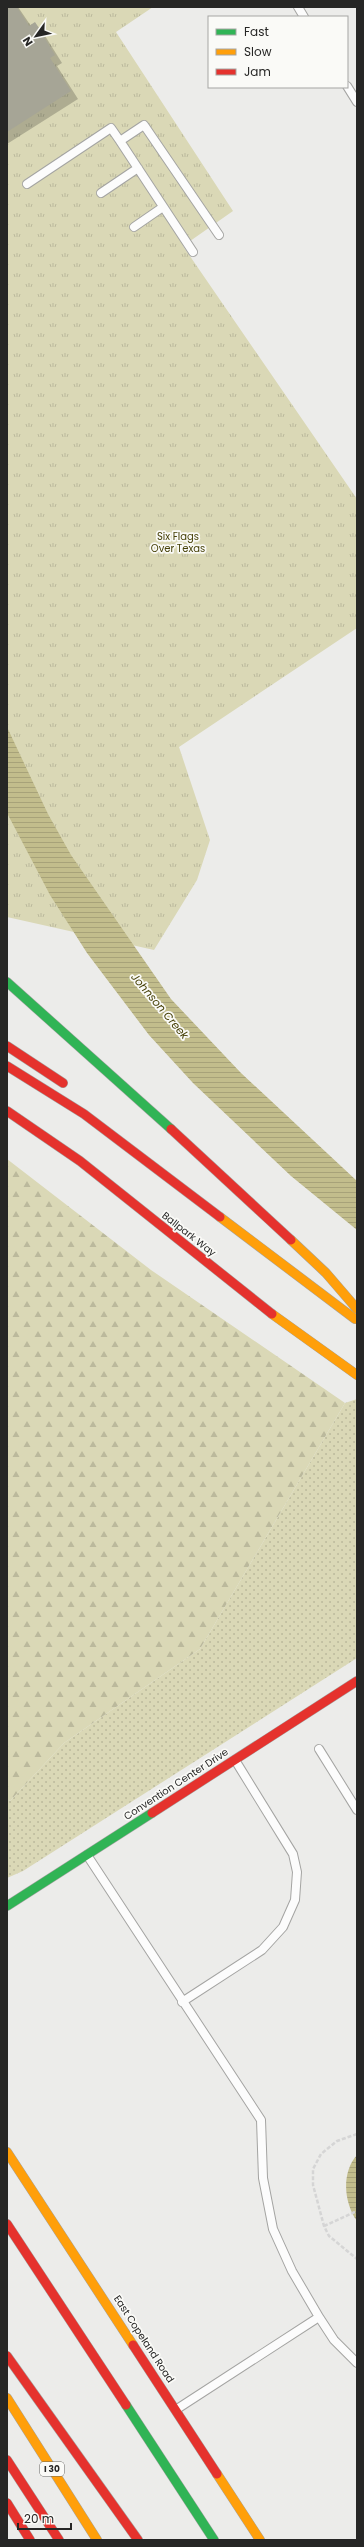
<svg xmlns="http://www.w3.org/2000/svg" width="364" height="2547" font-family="Poppins,sans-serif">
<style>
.grass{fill:url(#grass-dots)}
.forest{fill:url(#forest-firs)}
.park{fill:url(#park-tufts)}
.water{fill:url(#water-rules)}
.shadow{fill:#0003}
.building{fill:#a6a596}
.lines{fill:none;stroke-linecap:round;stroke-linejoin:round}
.lane-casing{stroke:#a4a4a2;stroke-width:10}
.fast-casing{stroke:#a4a4a2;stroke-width:10}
.slow-casing{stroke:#a4a4a2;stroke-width:10}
.jam-casing{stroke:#a4a4a2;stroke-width:10}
.path{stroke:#d5d5d5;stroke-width:2.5;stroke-dasharray:4 2;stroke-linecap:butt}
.lane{stroke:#fcfcfc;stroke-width:8}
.fast{stroke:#30b455;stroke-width:9}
.slow{stroke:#ff9f0a;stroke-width:9}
.jam{stroke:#e5322d;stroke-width:9}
.labels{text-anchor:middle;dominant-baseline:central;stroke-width:3.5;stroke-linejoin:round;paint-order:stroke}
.shield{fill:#fafaf7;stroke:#666664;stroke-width:1}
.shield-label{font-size:9px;font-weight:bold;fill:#262625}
.park-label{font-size:10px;fill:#474209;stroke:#fafaf7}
.street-label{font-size:10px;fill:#262625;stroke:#fafaf7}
.water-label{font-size:11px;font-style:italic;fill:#453f05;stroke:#fafaf7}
</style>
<defs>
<pattern id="grass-dots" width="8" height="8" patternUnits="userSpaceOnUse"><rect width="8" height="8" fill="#dad8b6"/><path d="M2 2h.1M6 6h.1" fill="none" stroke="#bbb99c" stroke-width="1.8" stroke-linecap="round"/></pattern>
<pattern id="forest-firs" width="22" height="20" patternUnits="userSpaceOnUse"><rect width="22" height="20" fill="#dad8b6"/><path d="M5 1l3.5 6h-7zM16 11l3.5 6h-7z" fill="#bbb99c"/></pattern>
<pattern id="park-tufts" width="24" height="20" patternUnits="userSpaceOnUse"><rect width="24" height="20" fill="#dad8b6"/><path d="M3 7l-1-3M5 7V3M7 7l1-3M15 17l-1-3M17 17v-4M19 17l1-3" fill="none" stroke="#bbb99c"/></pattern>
<pattern id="water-rules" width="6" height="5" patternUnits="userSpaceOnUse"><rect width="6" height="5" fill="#c2bd8c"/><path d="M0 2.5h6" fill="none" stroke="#a7a279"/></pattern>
</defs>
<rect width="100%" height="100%" fill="#ececea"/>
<path class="grass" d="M 357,1399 L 357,1658 L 23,1871 L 7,1878 L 7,1799 L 10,1801 L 64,1743 L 200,1649 L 345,1403 Z"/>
<path class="forest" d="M 7,1159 L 151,1270 L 345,1403 L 200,1649 L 64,1743 L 10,1801 L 7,1799 Z"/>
<path class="park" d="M 7,7 L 153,7 L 116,32 L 233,211 L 183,246 L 357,499 L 357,628 L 179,747 L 210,840 L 197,880 L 154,950 L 7,917 Z"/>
<path class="water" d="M 7,727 L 48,814 L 71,855 L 171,999 L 241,1073 L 357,1181 L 357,1230 L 291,1176 L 193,1083 L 149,1035 L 87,953 L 50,895 L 7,813 Z
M 357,2155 L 357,2221 C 344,2203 341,2173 357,2155 Z"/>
<path class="shadow" d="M 7,7 L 18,7 L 31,26 L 35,23 L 42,31 L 62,63 L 57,66 L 78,99 L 7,144 Z"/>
<path class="building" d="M 7,7 L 17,7 L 29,26 L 35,22 L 55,55 L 50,58 L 71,91 L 7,132 Z"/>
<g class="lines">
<defs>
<path id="lane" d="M 298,7 L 304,17
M 347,86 L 357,102
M 27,184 L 111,128 L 120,141
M 101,193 L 138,168
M 134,227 L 163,207
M 193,252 L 120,141 L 144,125 L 219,235
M 319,1749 L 357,1810
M 87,1855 L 261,2120 L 263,2178 L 273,2229 L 292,2271 L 319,2317 L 334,2340 L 357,2363
M 182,2002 L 262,1950 L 283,1927 L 295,1900 L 297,1872 L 293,1854 L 235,1760
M 177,2409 L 319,2317"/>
<path id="fast" d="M 7,982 L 171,1129
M 7,1906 L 152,1813
M 126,2405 L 214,2540"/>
<path id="slow" d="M 220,1217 L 355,1319
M 291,1240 L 326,1273 L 357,1309
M 272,1314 L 357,1375
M 7,2152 L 133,2345
M 7,2398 L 97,2540
M 217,2474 L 260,2540"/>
<path id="jam" d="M 7,1046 L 63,1083
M 7,1066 L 84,1114 L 220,1217
M 7,1111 L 80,1161 L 272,1314
M 171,1129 L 291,1240
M 152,1813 L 357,1681
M 7,2224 L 126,2405
M 133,2345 L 217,2474
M 7,2356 L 138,2540
M 7,2460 L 59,2540
M 7,2503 L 30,2540"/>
</defs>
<use href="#lane" class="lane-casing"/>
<use href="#fast" class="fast-casing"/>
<use href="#slow" class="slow-casing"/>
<use href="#jam" class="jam-casing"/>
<path class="path" d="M 357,2134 L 337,2141 L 321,2154 L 313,2169 L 313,2185 L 324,2226 L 329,2236 L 357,2259
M 324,2226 L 357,2211"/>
<use href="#lane" class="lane"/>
<use href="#fast" class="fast"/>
<use href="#slow" class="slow"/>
<use href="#jam" class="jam"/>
</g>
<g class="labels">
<rect class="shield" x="40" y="2462" width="24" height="14" rx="3"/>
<g class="shield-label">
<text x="52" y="2469">I 30</text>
</g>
<g class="park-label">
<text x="178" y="536">Six Flags<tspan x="178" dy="12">Over Texas</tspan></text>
</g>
<g class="street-label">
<text transform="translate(189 1234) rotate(38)">Ballpark Way</text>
<text transform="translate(176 1784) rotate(-33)">Convention Center Drive</text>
<text transform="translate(144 2339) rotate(57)">East Copeland Road</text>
</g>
<g class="water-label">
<text transform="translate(160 1006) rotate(50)">Johnson Creek</text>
</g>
</g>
<rect width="364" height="2547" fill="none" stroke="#262625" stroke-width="16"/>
<rect x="208" y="16" width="140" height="72" fill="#fafaf7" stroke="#a5a5a3"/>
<rect x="216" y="29" width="20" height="6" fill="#30b455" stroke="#a5a5a3"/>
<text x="244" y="36" font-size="12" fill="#262625">Fast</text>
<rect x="216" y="49" width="20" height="6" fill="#ff9f0a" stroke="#a5a5a3"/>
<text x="244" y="56" font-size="12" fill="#262625">Slow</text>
<rect x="216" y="69" width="20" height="6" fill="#e5322d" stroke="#a5a5a3"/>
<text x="244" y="76" font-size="12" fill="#262625">Jam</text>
<g transform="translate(36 36) rotate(237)" stroke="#fafaf7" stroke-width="3" paint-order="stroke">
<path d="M0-3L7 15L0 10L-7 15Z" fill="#262625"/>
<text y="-6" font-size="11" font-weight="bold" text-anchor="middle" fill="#262625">N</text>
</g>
<path d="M18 2523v6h53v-6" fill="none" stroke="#262625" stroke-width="2"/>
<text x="24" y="2523" font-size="12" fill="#262625" stroke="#fafaf7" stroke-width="3" paint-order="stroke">20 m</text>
</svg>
